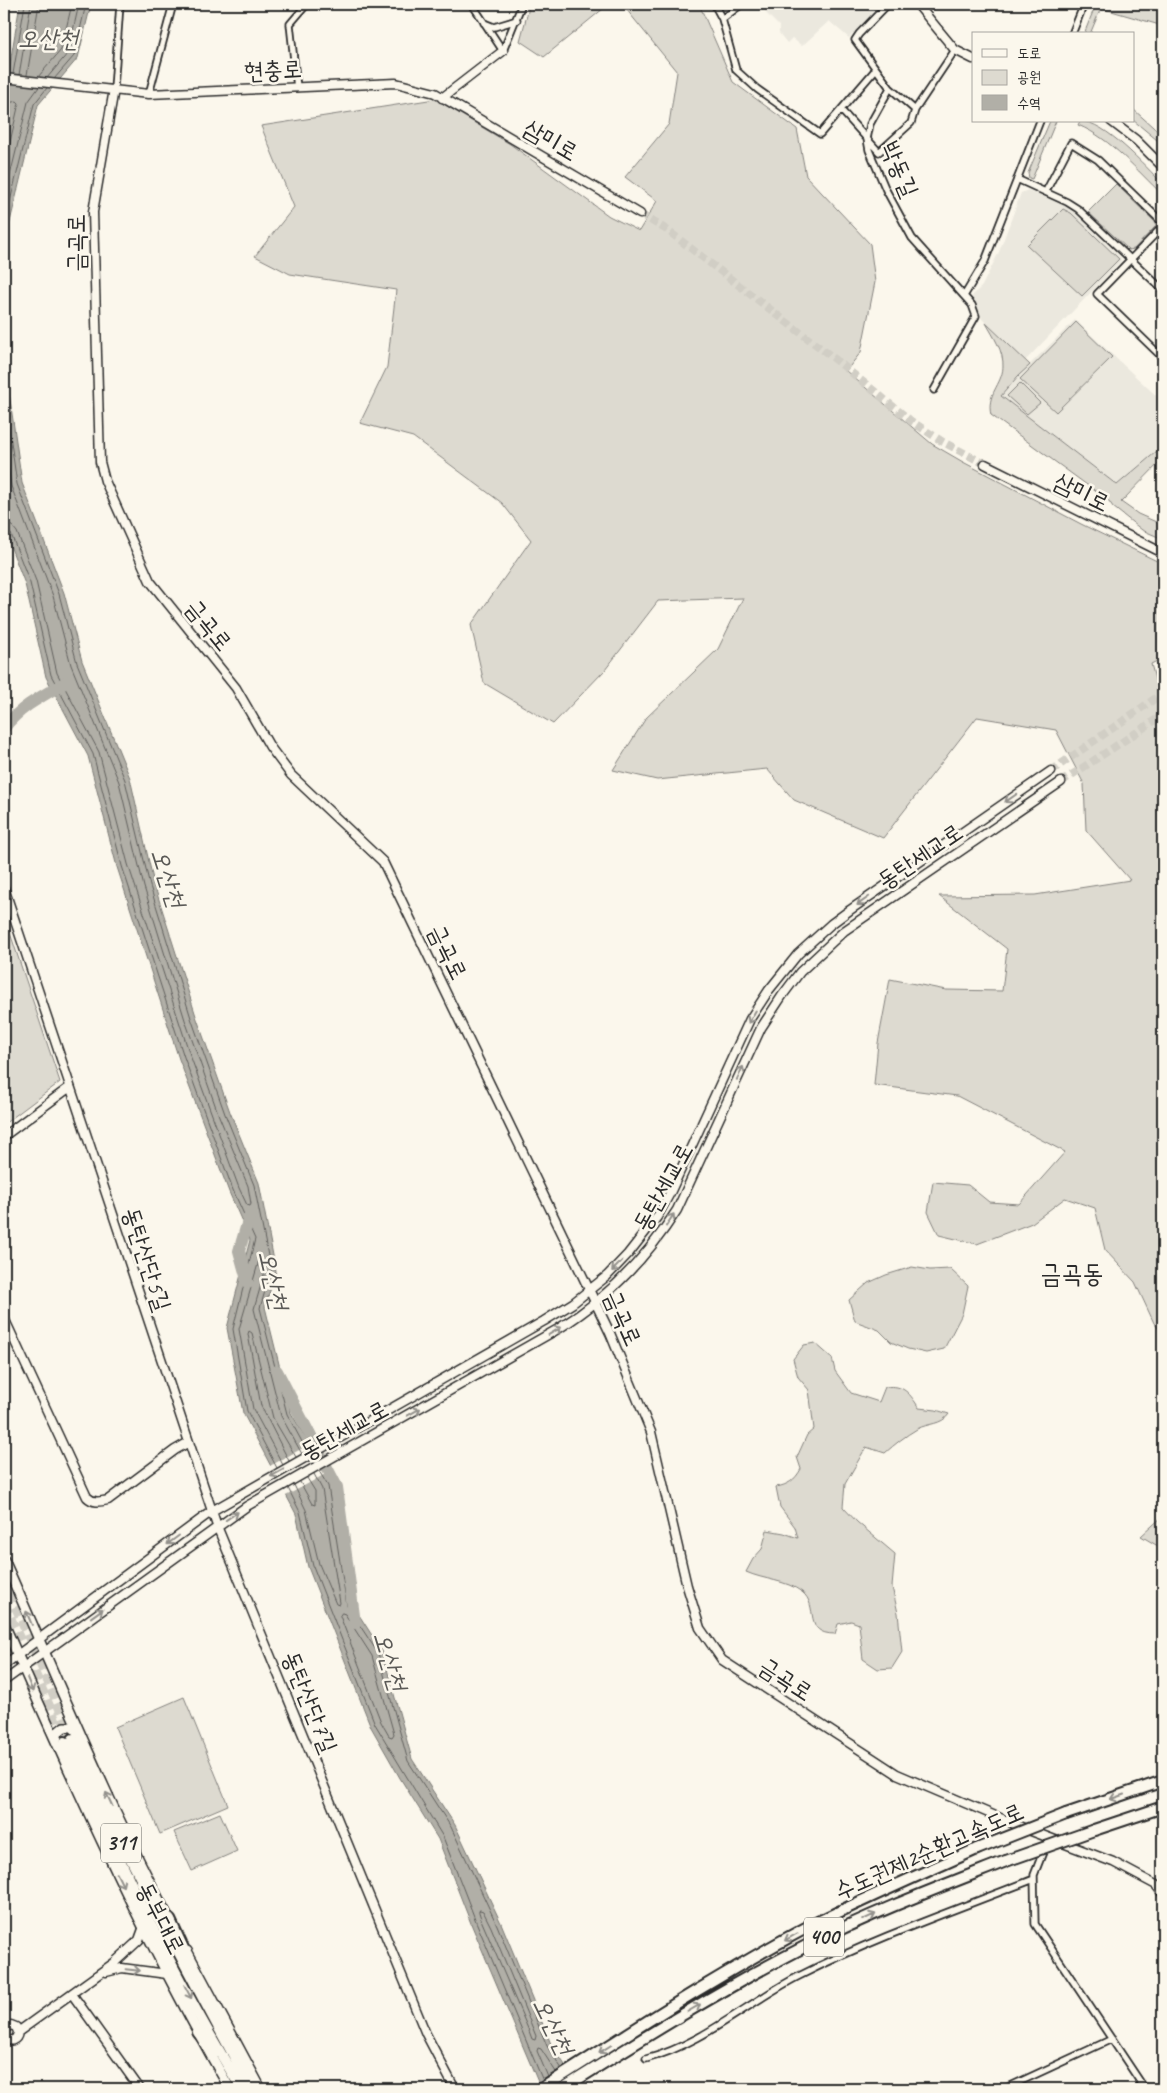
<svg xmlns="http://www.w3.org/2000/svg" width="1167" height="2093" font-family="Caveat,'Poor Story',sans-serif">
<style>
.built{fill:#ebe8de}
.green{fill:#dddad0;stroke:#84827e}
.water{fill:#b1afa7;stroke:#7b7a75}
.pier{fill:#fbf7ec}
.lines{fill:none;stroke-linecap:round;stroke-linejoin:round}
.shore{stroke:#61605d;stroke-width:1}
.river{stroke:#b1afa7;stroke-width:12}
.secondary-tunnel{stroke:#d1cec5;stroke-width:8;stroke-dasharray:8 4;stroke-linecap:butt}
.highway-tunnel{stroke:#d1cec5;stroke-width:10;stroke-dasharray:10 5;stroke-linecap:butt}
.street-casing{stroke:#2b2b2b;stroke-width:9}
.secondary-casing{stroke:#2b2b2b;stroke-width:11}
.primary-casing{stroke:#2b2b2b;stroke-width:12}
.highway-casing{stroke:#2b2b2b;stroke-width:14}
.street{stroke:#fbf7ec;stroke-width:5.5}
.secondary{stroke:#fbf7ec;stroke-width:8}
.primary{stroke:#fbf7ec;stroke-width:9}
.highway{stroke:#fbf7ec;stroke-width:10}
.highway-bridge-casing{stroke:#2b2b2b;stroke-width:14;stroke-linecap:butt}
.highway-bridge{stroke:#fbf7ec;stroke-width:10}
.oneway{stroke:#93918c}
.labels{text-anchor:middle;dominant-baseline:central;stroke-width:5;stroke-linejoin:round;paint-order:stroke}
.shield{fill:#fbf7ec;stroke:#696865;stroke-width:1}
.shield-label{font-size:22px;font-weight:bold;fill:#2b2b2b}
.street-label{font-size:24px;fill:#2b2b2b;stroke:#fbf7ec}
.water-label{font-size:25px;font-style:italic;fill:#5a5956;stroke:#fbf7ec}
.quarter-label{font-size:26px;fill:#2b2b2b;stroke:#fbf7ec}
</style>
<rect width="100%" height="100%" fill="#fbf7ec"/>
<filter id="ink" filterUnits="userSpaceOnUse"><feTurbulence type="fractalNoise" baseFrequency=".02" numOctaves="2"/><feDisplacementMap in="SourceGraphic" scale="10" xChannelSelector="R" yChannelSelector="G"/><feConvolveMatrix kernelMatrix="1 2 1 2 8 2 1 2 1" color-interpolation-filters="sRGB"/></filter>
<g filter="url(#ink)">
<path class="built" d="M 769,4 L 881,4 L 849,38 L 829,21 L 802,46 L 792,38 L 787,43 L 779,33 L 779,26 L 765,12 L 770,7 Z
M 1028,190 L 1063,204 L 1073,211 L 1121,258 L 1121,261 L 1025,361 L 982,319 L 972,296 L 982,286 L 999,252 L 1021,193 Z
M 1075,320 L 1163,402 L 1163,446 L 1117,485 L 1001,396 L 1018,376 Z"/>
<path class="green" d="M 530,4 L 609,4 L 544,57 L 520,41 Z
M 622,4 L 699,4 L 733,82 L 797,129 L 806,176 L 870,244 L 875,282 L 861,352 L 846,371 L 932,444 L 963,462 L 1081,524 L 1163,564 L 1163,658 L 1151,664 L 1158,690 L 1163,696 L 1163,1334 L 1154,1323 L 1135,1282 L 1105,1250 L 1095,1208 L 1065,1198 L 1032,1223 L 977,1244 L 939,1235 L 928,1212 L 933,1182 L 968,1185 L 989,1202 L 1019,1204 L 1065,1152 L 957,1096 L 874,1085 L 878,1043 L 890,979 L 946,990 L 1002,991 L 1007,949 L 939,896 L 1035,895 L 1130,880 L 1086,830 L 1084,784 L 1056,730 L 977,717 L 883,838 L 794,800 L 767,769 L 657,780 L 613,770 L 646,718 L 718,649 L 743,598 L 658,601 L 605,670 L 553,724 L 484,683 L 471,625 L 531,540 L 502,503 L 413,437 L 360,423 L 387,367 L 396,290 L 290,274 L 255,256 L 294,207 L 261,126 L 435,99 L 510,144 L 609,216 L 639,231 L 657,201 L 625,177 L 669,124 L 677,72 Z
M 1096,4 C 1118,4 1143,1 1163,10 L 1163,26 L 1101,8 L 1090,34 L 1084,34 Z
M 1133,109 L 1163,136 L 1163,145 L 1133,120 Z
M 1050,121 L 1056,121 L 1032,179 L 1029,178 L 1028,173 Z
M 1080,121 C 1105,121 1145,166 1163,184 L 1163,195 C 1137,171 1112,139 1078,125 Z
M 1116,184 L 1155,222 L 1156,226 L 1134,249 L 1129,250 L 1088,212 Z
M 1063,209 L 1071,213 L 1119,259 L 1082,296 L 1027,245 Z
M 1076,322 L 1112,357 L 1056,412 L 1020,379 Z
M 986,323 L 1030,365 L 1018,376 L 1001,396 L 1117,485 L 1163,446 L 1163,459 L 1121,502 L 1138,514 L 1163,525 L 1163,539 L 1142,530 L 1113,507 L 1109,501 L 991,415 C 986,394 1002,385 1003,367 C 1004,351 993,336 986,323 Z
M 1020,383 L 1040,403 L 1027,414 L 1007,396 Z
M 4,915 L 60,1082 L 4,1124 Z
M 912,1267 L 930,1270 L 950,1269 L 968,1286 L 962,1314 L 944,1349 L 926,1353 L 908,1349 L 891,1342 L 879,1330 L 855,1321 L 849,1300 L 868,1283 L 886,1275 Z
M 815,1343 L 832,1358 L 835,1371 L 851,1393 L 879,1402 L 885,1387 C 904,1384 910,1394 919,1408 L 936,1410 L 949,1414 C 942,1425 928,1423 917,1429 C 905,1436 895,1444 885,1453 L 866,1447 L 845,1484 L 843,1507 L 857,1522 L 895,1554 L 892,1587 L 898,1613 L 902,1652 L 892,1668 L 878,1669 L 863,1659 L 859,1624 L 851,1621 L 838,1624 L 835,1634 C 802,1634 820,1606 802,1592 C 786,1580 764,1580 746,1572 L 753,1559 L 762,1549 L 767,1530 L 784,1533 L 798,1538 L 795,1527 L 780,1507 L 776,1487 C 788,1485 795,1480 801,1469 L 797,1457 L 807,1435 L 814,1429 L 809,1390 L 798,1377 L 793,1359 L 804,1345 Z
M 1163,1516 L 1163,1549 L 1141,1536 Z
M 184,1697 L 228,1805 L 160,1834 L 115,1727 Z
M 220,1813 L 237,1851 L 192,1871 L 174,1832 Z"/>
<path class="water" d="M 20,4 L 91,4 L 78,58 L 38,105 L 4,247 L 4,99 Z
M 4,358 L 22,483 L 64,593 L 82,661 L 130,778 L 154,884 L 196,1016 L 230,1112 L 259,1183 L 276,1271 L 265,1307 L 291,1413 L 333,1484 L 352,1604 L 382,1651 L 412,1759 L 455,1825 L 501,1923 L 551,2044 L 581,2089 L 541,2089 L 472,1926 L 438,1839 L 400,1778 L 371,1727 L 308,1567 L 296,1514 L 243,1413 L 227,1328 L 250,1240 L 229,1192 L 179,1059 L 117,867 L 88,756 L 46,677 L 25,584 L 4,530 Z"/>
<path class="pier" d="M 312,1443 L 329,1472 L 284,1497 L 268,1467 Z"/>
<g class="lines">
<path class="shore" d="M 13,74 L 25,4
M 19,75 L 31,4
M 27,75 L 39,4
M 38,77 L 61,50 L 72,4
M 47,78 L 68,53 L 79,4
M 54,79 L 74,56 L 86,4
M 4,104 L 17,101 L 19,103 L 4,168
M 4,200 L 28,102 L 39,87
M 4,226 L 34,104 L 47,88
M 4,393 L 17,484 L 59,594 L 77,663 L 125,780 L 150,886 L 191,1018 L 225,1114 L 254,1185 L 271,1271 L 260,1308 L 287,1414 L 307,1451
M 4,436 L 11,486 L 53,596 L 71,665 L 119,782 L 144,887 L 185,1020 L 219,1116 L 248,1186 L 251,1204 L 250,1206 L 247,1205 L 239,1188 L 190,1055 L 128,864 L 99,752 L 57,673 L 36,581 L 17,532 L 12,526 L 4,524
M 4,530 L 11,534 L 30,583 L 51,675 L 93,754 L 122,866 L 184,1057 L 233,1190 L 255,1239 L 233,1329 L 247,1411 L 277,1468
M 289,1461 L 261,1406 L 248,1334 L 249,1331 L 252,1333 L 273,1418 L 296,1457
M 283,1465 L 253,1409 L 239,1329 L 260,1257 L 262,1259 L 265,1271 L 254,1309 L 281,1416 L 302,1454
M 319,1471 L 328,1486 L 347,1606 L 378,1653 L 408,1761 L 451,1827 L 497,1925 L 547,2046 L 562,2069
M 300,1482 L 312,1504 L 315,1505 L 315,1491 L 307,1478
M 294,1485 L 306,1510 L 319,1564 L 336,1604 L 339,1605 L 340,1603 L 322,1489 L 314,1474
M 288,1488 L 300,1512 L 313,1566 L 375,1724 L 443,1837 L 477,1924 L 543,2081
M 342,1613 L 345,1614 L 372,1656 L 394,1734 L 392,1737 L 389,1736 L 381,1722 L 340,1616 Z
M 480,1910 L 483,1911 L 491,1927 L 536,2036 L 535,2040 L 532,2039 L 529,2031 L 482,1922 L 479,1912 Z
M 548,2077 L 537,2051 L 538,2048 L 541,2049 L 556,2072"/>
<path class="river" d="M 4,728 C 21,706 44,695 68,681
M 248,1283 L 239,1251 L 250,1214
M 277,1371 L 337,1487 L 355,1623"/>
<path class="secondary-tunnel" d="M 640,214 L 667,230 L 836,360 L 911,421 L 943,442 L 985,464
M 1051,771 L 1163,693
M 1061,782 L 1163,715"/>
<path class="highway-tunnel" d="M 4,1579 L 73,1739
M 4,1604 L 65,1742"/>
<defs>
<path id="street" d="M 472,4 L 503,51
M 714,4 L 722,19 L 736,70 L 757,89 L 820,134 L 876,69
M 888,4 L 859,34 L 855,40 L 890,88 L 870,124 L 867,139 L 869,150 L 886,190 L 912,238 L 972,305 L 976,316 L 934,390
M 722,19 L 742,4
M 484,23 L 494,27 L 517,20
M 1072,34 L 1084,4
M 503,51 L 522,4
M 297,88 L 290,24 L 307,4
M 890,88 L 915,110 L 955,50
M 114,89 L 120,4
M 149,94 L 173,4
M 841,110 L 879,152 L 911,123 L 915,110
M 1017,179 L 1067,202 L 1078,209 L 1163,290
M 1046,191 L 1071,143 L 1098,160 L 1163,223
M 1163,226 L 1097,294 L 1163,358
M 964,296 L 985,261 L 1040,121
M 1045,1847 L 1034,1875 L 1035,1924 L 1145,2089
M 646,2059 C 703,2044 748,2002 799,1976 C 874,1938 955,1910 1034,1879
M 1004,2089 L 1112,2039"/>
<path id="secondary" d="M 917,4 L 955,50 L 973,59
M 4,78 L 149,94 L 396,83 L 435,93 L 640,214
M 114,89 L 93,212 L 100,462 L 105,481 L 150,581 L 236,688 L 270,747 L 291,775 L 383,862 L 610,1333 L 651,1432 L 687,1586 L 700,1628 L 722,1660 L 897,1774 L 1026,1829 L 1113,1862 L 1156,1885 L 1163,1894
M 442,98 L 503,51
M 1111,121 L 1136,140 L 1163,167
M 985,464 L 1163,553
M 4,888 L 189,1442 L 175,1450 L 108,1500 C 99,1502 93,1503 87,1497 L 4,1318
M 4,1136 L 70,1087
M 189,1442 L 217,1526 L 426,2034 L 455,2089
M 4,1665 L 212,1511 L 544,1321 L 573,1303 L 607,1276 L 628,1254 L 657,1217 L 670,1193 L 750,1019 L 769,990 L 798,954 L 831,924 L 850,910 L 1051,771
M 4,1681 L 247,1506 L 558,1329 C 608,1298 646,1259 677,1210 L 761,1028 L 782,996 L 800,972 L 844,931 L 1061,782
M 106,1972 L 122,1968 L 167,1974
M 72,1994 L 140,2089
M 4,2029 L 11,2025 L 16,2027 L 18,2032 C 17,2041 10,2043 4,2037
M 18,2032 L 114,1963 L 139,1940 L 143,1929"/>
<path id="primary" d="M 4,1560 C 59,1683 109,1808 173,1926
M 4,1624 C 73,1782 144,1940 230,2089
M 56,1741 L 58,1732 L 64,1727 L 73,1727 L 77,1732
M 187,1951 L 261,2089"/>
<path id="highway" d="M 73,1739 C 128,1858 189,1974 252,2089
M 65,1742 C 119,1860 174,1979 242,2089
M 1066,1814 L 1163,1781
M 1094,1830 L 1163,1807
M 170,1920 L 188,1959
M 198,2032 L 215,2053
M 541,2089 C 628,2034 714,1977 804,1929 C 861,1900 919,1875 977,1849
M 562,2089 C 643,2038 725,1987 810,1944 C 873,1912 940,1887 1006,1861"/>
</defs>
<use href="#street" class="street-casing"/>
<use href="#secondary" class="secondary-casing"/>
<use href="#primary" class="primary-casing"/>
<use href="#highway" class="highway-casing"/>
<use href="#street" class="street"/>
<use href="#secondary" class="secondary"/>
<use href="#primary" class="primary"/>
<use href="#highway" class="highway"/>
<defs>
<path id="highway-bridge" d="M 977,1849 L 1066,1814
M 1006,1861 L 1094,1830"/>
</defs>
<use href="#highway-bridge" class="highway-bridge-casing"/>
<use href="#highway-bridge" class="highway-bridge"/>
</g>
<defs><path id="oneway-shaft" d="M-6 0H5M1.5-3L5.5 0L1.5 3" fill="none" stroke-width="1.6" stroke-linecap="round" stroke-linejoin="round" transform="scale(1.25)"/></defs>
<g class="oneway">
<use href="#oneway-shaft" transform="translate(1011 798) rotate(145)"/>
<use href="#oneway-shaft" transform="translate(863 901) rotate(145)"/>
<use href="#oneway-shaft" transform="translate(752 1017) rotate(120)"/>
<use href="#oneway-shaft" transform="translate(740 1073) rotate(-65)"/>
<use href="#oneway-shaft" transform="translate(670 1220) rotate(-58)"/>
<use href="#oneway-shaft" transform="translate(617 1266) rotate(134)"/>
<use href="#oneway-shaft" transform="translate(555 1331) rotate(-31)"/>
<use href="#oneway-shaft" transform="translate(414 1412) rotate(-29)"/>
<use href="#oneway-shaft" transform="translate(277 1473) rotate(151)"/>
<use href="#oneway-shaft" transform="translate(232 1516) rotate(-34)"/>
<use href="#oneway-shaft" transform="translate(173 1540) rotate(143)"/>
<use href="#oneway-shaft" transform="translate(97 1613) rotate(-36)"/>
<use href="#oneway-shaft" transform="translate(29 1618) rotate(-113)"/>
<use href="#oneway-shaft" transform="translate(30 1685) rotate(68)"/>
<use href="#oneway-shaft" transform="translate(1117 1797) rotate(161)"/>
<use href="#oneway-shaft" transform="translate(109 1799) rotate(-115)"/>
<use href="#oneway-shaft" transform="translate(120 1880) rotate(64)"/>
<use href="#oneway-shaft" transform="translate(869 1917) rotate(-24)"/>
<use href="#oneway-shaft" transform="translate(791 1937) rotate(150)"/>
<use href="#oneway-shaft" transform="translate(133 1970) rotate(6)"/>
<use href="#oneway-shaft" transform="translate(188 1992) rotate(62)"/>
<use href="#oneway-shaft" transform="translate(694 2008) rotate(-30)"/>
<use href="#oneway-shaft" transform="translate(605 2049) rotate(148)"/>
</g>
</g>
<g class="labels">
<g class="shield">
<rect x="101" y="1823.5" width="40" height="39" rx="4"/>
<rect x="804" y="1917.5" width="40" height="39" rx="4"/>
</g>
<g class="shield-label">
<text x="121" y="1843">311</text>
<text x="824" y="1937">400</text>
</g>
<g class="street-label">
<text transform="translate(273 70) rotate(-3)">현충로</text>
<text transform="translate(551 140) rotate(30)">삼미로</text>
<text transform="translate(900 169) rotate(67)">박동길</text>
<text transform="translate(76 243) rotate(-90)">금곡로</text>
<text transform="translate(1082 492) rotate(26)">삼미로</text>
<text transform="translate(209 625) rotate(51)">금곡로</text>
<text transform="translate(920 856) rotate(-34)">동탄세교로</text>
<text transform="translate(448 952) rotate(64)">금곡로</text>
<text transform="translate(663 1187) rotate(-61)">동탄세교로</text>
<text transform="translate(147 1259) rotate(72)">동탄산단5길</text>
<text transform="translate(623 1318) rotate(66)">금곡로</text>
<text transform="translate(344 1430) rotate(-29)">동탄세교로</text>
<text transform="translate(786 1679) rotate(33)">금곡로</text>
<text transform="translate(310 1702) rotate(68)">동탄산단7길</text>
<text transform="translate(929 1851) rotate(-24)">수도권제2순환고속도로</text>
<text transform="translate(161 1918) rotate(63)">동부대로</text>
</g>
<g class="water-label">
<text x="48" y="39">오산천</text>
<text transform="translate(168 878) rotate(72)">오산천</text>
<text transform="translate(273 1280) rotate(77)">오산천</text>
<text transform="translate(390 1661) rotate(73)">오산천</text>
<text transform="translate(553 2026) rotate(64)">오산천</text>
</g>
<g class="quarter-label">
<text x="1072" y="1273">금곡동</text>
</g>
</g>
<rect width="1167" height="2093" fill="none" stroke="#fbf7ec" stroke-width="20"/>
<rect x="10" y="10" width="1147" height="2073" fill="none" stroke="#2b2b2b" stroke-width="2" filter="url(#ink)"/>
<rect x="972" y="32" width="162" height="90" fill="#fbf7ec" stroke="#a8a59f"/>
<rect x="982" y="49" width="25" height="8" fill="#fbf7ec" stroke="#a8a59f"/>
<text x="1017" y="58" font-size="15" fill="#2b2b2b">도로</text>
<rect x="982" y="70" width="25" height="15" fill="#dddad0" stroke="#a8a59f"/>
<text x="1017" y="82" font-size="15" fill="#2b2b2b">공원</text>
<rect x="982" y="95" width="25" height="15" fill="#b1afa7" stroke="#a8a59f"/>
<text x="1017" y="108" font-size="15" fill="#2b2b2b">수역</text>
</svg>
